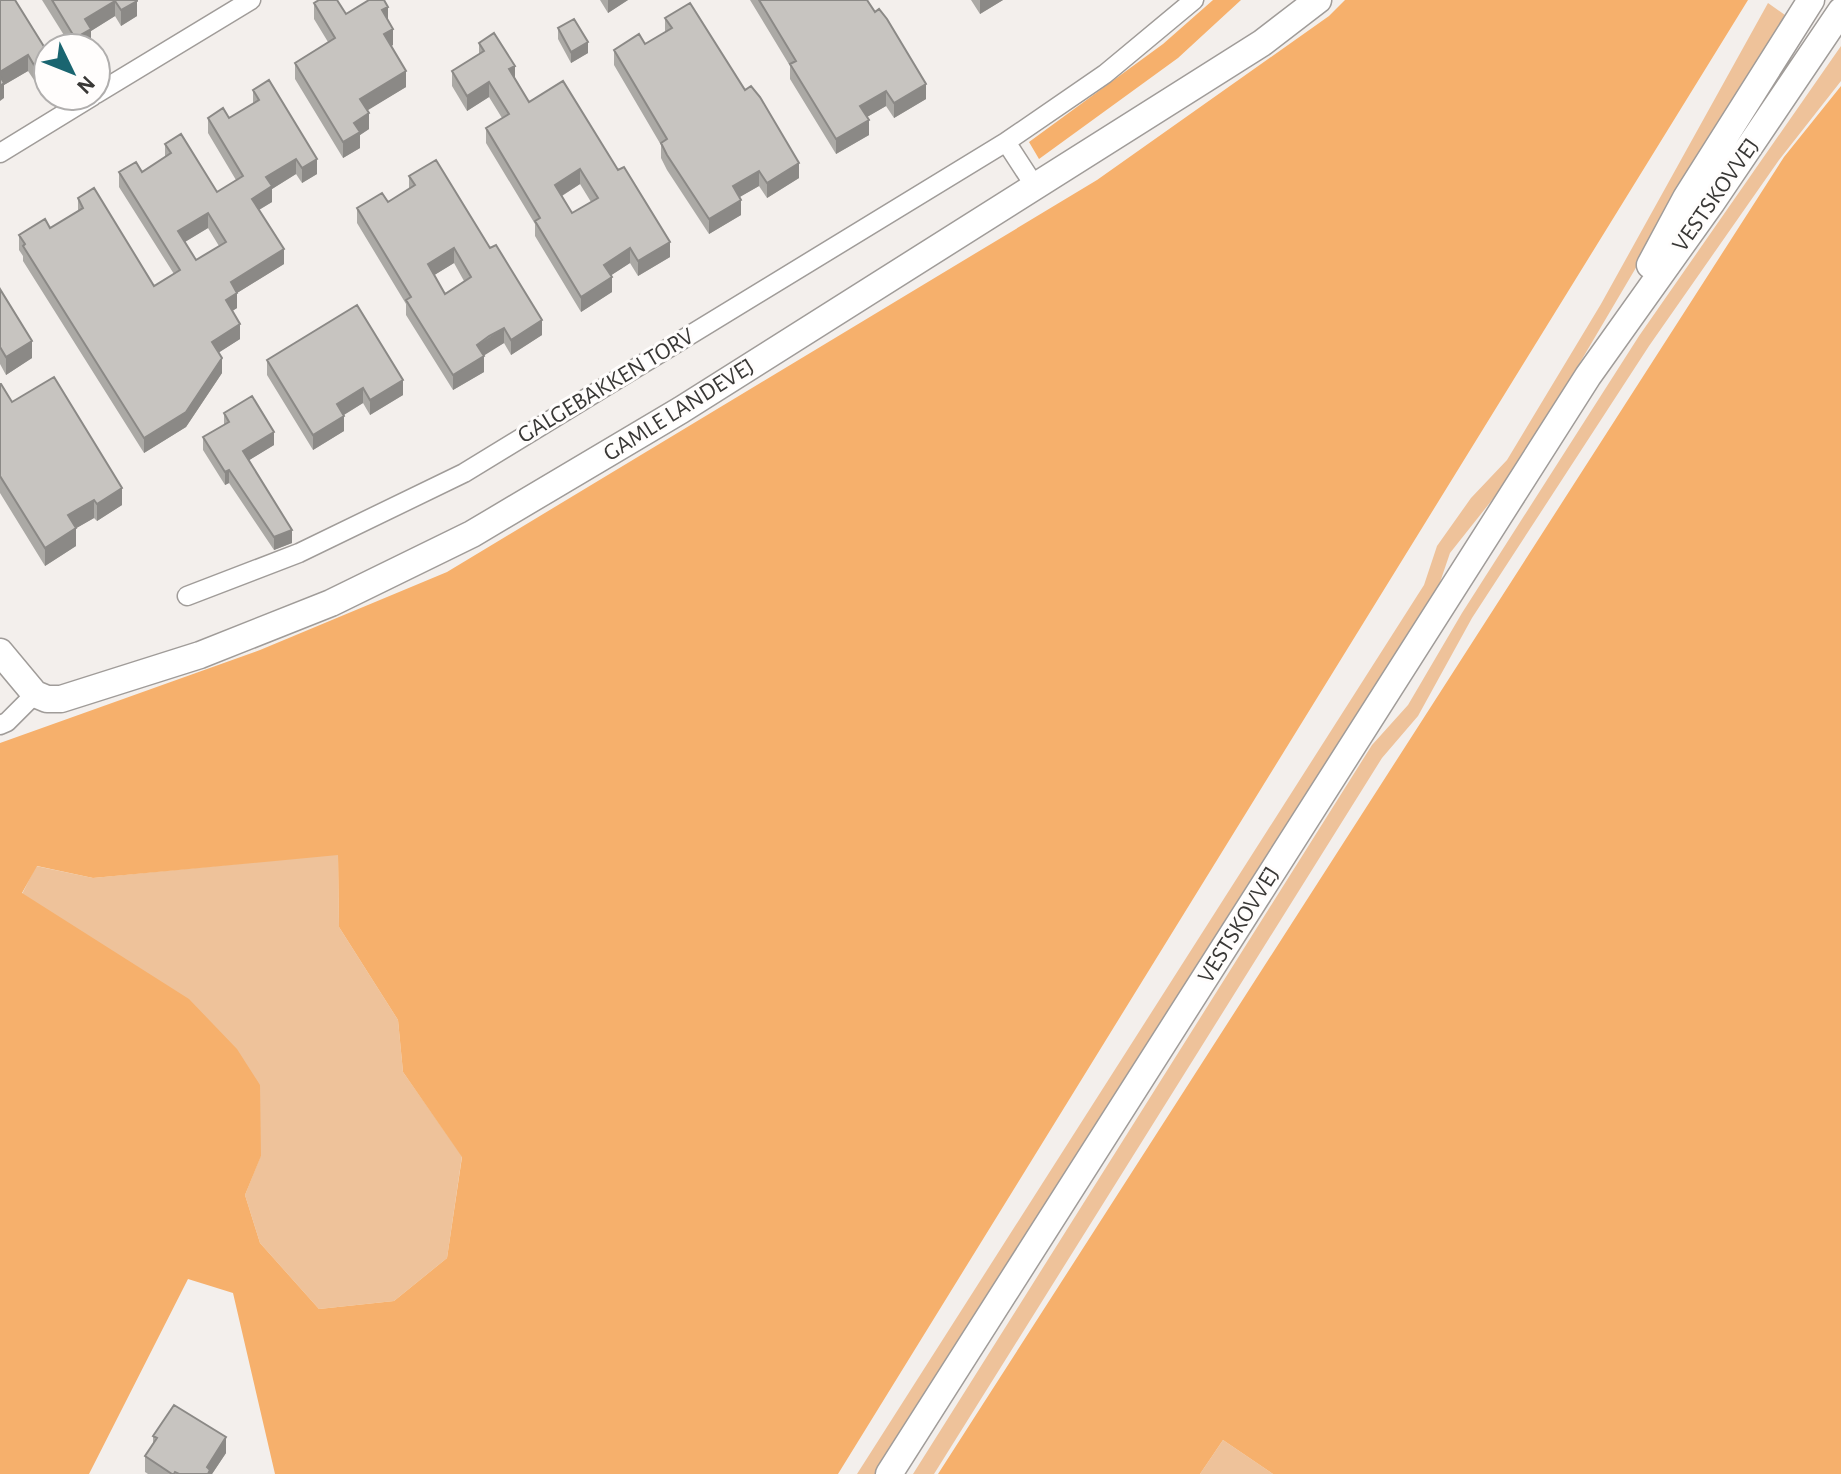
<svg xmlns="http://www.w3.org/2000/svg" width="1841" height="1474" font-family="'Alegreya Sans',sans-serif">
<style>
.green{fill:#eec29a}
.forest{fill:#f6b06c;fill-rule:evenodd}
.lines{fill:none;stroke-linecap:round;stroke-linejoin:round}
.street-casing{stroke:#a09c99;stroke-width:21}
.secondary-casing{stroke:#a09c99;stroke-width:29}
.street{stroke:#fff;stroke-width:18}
.secondary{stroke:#fff;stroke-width:26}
.wall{fill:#aba9a5;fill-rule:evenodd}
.shaded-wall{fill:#8b8986}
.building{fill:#c7c4c0;stroke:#8b8986;stroke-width:2;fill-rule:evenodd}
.labels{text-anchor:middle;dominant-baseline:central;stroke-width:6;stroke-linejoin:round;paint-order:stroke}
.street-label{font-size:24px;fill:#393836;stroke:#fffdfc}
</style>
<rect width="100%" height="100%" fill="#f3efec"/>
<path class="green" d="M 1768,3 L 1785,15 L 1519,466 L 1450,553 L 1436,594 L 875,1474 L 857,1474 L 1424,585 L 1437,546 L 1471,498 L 1507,460 L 1601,304 Z
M 1841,46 L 1841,81 L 1779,160 L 1649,346 L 1472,618 L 1418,716 L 1382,758 L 934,1474 L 913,1474 L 1372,745 L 1408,705 L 1462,613 L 1639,336 Z
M 338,854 L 339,927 L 398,1020 L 403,1072 L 462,1156 L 447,1258 L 394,1301 L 319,1309 L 260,1243 L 245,1195 L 261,1155 L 22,894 L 36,866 L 93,878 Z
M 1223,1440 L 1273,1474 L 1200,1474 Z"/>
<path class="forest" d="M 1213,0 L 1241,0 L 1178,58 L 1039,159 L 1029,142 L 1163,44 Z
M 1345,0 L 1748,0 L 838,1474 L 275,1474 L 233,1293 L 188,1279 L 89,1474 L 0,1474 L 0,743 L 260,650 L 447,572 L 1097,180 L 1329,16 ZM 338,855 L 339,927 L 398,1020 L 403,1072 L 462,1157 L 447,1258 L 394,1301 L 319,1309 L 260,1243 L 245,1195 L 261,1156 L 260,1085 L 237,1049 L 189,999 L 22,893 L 37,866 L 93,878 Z
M 1841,86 L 1841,1474 L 1273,1474 L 1223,1440 L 1200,1474 L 938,1474 L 1784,157 Z"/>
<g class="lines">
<defs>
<path id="street" d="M 96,94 L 251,0
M 1006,142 L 1034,185
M 0,153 L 93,96
M 187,596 L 299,553 L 464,473 L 1006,142 L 1105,74 L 1194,0
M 0,725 L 7,722 L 35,694"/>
<path id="secondary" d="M 1650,265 L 1686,198 L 1811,0
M 0,652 L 35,694 L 47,699 L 61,699 L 200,655 L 331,603 L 472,534 L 681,410 L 1262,43 L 1318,0
M 889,1474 L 1588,376 L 1712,202 L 1841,11"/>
</defs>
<use href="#street" class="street-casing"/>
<use href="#secondary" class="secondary-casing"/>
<use href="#street" class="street"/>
<use href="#secondary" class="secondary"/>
</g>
<path class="wall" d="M 0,0 L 48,53 L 34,80 L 28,71 L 4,85 L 4,98 Z
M 42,0 L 137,0 L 137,16 L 121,26 L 115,16 L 91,31 L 91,44 L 85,48 L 72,48 Z
M 600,0 L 628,0 L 608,13 Z
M 750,0 L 867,0 L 926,99 L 894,118 L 886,106 L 867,117 L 869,135 L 836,154 L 790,79 L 790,66 Z
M 971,0 L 1003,0 L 980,14 Z
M 314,3 L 346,14 L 388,19 L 393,45 L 391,46 L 406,87 L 367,110 L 369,129 L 360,135 L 360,148 L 343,158 L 295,79 L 295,63 L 328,42 L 314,19 Z
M 665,18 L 799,178 L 767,198 L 759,186 L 739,197 L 741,215 L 709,234 L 667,170 L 661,158 L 661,145 L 614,65 L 614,50 L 645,44 L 665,32 Z
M 558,28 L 588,53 L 571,63 L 558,39 Z
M 479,43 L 515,78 L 529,102 L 670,257 L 638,276 L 630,263 L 611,275 L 612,292 L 581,312 L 535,236 L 535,224 L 486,143 L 486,128 L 502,118 L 489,97 L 467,111 L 452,86 L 452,71 L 479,54 ZM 580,184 L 591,202 L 572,213 L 562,196 Z
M 253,90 L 317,174 L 302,183 L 296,174 L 272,189 L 272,202 L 259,210 L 284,264 L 237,293 L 237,308 L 232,311 L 240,339 L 219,352 L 222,373 L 186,427 L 144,453 L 23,261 L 23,256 L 19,250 L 19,235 L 50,228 L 78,211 L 78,198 L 154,286 L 174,274 L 119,187 L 119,172 L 142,172 L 165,157 L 165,144 L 217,192 L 236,180 L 208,133 L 208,118 L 229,118 L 253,103 ZM 208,228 L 219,246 L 196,260 L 185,242 Z
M 409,176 L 542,335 L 511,355 L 504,343 L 489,351 L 483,355 L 484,372 L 453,390 L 406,315 L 406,304 L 357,223 L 357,208 L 388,202 L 409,189 ZM 454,263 L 464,281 L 445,294 L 434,275 Z
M 0,289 L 32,358 L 6,375 L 0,364 Z
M 267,360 L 403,395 L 370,415 L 363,403 L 344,415 L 344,431 L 313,450 L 267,375 Z
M 0,384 L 12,402 L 122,505 L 97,521 L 94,518 L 76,528 L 76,546 L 45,566 L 0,493 Z
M 224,413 L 274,445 L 249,460 L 292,543 L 274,550 L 229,483 L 225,485 L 203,450 L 203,437 L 224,425 Z
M 153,1436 L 226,1453 L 212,1474 L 148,1474 L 145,1472 L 145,1456 L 153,1444 Z"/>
<path class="shaded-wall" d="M 608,0 L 628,0 L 608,13 Z
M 980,0 L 1003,0 L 980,14 Z
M 115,1 L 115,16 L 91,31 L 91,44 L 85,48 L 75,48 L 75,38 L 85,19 Z
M 137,1 L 137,16 L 121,26 L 121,10 Z
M 388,7 L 388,22 L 382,10 Z
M 393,29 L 393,45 L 384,50 L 384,34 Z
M 588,42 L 588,53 L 571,63 L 571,52 Z
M 28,55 L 28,71 L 4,85 L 4,98 L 0,101 L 0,72 Z
M 48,56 L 48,71 L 34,80 L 34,65 Z
M 515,66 L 515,81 L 509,69 Z
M 406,71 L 406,87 L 360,115 L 360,99 Z
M 489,82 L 489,97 L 467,111 L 467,96 Z
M 926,84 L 926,99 L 894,118 L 894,103 Z
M 886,91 L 886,106 L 860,121 L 860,106 Z
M 369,113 L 369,129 L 360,135 L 360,148 L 343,158 L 343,142 L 354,123 Z
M 869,120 L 869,135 L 836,154 L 836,139 Z
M 296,159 L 296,174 L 272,189 L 272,202 L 252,214 L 252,199 L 266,177 Z
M 317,159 L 317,174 L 302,183 L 302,168 Z
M 799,163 L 799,178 L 767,198 L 767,183 Z
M 580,169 L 580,184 L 555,200 L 555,185 Z
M 759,171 L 759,186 L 733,201 L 733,186 Z
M 741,200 L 741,215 L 709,234 L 709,219 Z
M 208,213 L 208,228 L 178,246 L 178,231 Z
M 670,242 L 670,257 L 638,276 L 638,261 Z
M 454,248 L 454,263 L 428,279 L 428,264 Z
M 630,248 L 630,263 L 604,280 L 604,265 Z
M 284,249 L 284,264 L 237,293 L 237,308 L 226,315 L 226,300 L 231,282 Z
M 612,277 L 612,292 L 581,312 L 581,297 Z
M 542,320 L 542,335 L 511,355 L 511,340 Z
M 240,324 L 240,339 L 212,357 L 212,342 Z
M 504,328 L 504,343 L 477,360 L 477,345 Z
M 32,341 L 32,358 L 6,375 L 6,357 Z
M 484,356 L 484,372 L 453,390 L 453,375 Z
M 222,358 L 222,373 L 186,427 L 144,453 L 144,438 Z
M 403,380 L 403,395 L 370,415 L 370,400 Z
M 363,388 L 363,403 L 337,419 L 337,404 Z
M 344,416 L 344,431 L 313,450 L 313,435 Z
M 274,432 L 274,445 L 243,464 L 243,451 Z
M 229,470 L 229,483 L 225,485 L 225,472 Z
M 122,488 L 122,505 L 97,521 L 97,504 Z
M 94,500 L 94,518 L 68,533 L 68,515 Z
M 76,528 L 76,546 L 45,566 L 45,548 Z
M 292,530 L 292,543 L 274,550 L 274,537 Z
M 226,1437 L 226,1453 L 212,1474 L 207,1474 L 207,1467 Z"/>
<path class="building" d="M 0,0 L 15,0 L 48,53 L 48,56 L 34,65 L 28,55 L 0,72 Z
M 52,0 L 137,0 L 137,1 L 121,10 L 115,1 L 85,19 L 91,29 L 75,38 Z
M 319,0 L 337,0 L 346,14 L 369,0 L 384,0 L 388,7 L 382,10 L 393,29 L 384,34 L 406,71 L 360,99 L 369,113 L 354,123 L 360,132 L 343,142 L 295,63 L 335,38 L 314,3 Z
M 759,0 L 867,0 L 875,12 L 879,9 L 887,19 L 926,84 L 894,103 L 886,91 L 860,106 L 869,120 L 836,139 L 790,64 L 796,61 Z
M 690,3 L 745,90 L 751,86 L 760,97 L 799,163 L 767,183 L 759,171 L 733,186 L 741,200 L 709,219 L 667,155 L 661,143 L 667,139 L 614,50 L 639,34 L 645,44 L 672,28 L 665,18 Z
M 574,19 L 588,42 L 571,52 L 558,28 Z
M 494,33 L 515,66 L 509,69 L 529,102 L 563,81 L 618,170 L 624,167 L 670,242 L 638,261 L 630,248 L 604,265 L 612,277 L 581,297 L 535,221 L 540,218 L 486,128 L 509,114 L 489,82 L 467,96 L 452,71 L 484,51 L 479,43 ZM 580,169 L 598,198 L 572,213 L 555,185 Z
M 0,76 L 4,83 L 0,86 Z
M 269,80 L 317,159 L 302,168 L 296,159 L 266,177 L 272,186 L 252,199 L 284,249 L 231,282 L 237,293 L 226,300 L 240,324 L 212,342 L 222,358 L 186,412 L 144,438 L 23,246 L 25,244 L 19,235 L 45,219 L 50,228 L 83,208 L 78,198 L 94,188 L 154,286 L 180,270 L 119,172 L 136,162 L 142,172 L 171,153 L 165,144 L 181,134 L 217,192 L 243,176 L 208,118 L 223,108 L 229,118 L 259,100 L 253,90 ZM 208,213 L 226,242 L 196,260 L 178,231 Z
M 436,160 L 490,248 L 496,245 L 542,320 L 511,340 L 504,328 L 489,336 L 477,345 L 484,356 L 453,375 L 406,300 L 411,297 L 357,208 L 382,193 L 388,202 L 415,185 L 409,176 ZM 454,248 L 471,277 L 445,294 L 428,264 Z
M 0,289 L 32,341 L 6,357 L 0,347 Z
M 357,305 L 403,380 L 370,400 L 363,388 L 337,404 L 344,416 L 313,435 L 267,360 Z
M 54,377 L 122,488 L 97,504 L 94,500 L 68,515 L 76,528 L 45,548 L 0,476 L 0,384 L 1,384 L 12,402 Z
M 252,396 L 274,432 L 243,451 L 292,530 L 274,537 L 229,470 L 225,472 L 203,437 L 229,422 L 224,413 Z
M 174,1405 L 226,1437 L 207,1467 L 210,1470 L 208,1474 L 179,1474 L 175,1472 L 174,1474 L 172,1474 L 145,1456 L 157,1438 L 153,1436 Z"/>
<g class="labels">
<g class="street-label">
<text transform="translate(1716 195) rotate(-55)">VESTSKOVVEJ</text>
<text transform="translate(606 386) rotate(-31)">GALGEBAKKEN TORV</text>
<text transform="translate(679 410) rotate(-32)">GAMLE LANDEVEJ</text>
<text transform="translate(1239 925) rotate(-58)">VESTSKOVVEJ</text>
</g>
</g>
<g transform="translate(72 72) rotate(133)"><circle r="38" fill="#fffdfc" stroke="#b0aead" stroke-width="2"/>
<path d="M0-6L14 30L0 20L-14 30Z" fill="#1a6570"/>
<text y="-12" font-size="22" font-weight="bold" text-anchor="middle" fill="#393836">N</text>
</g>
</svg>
